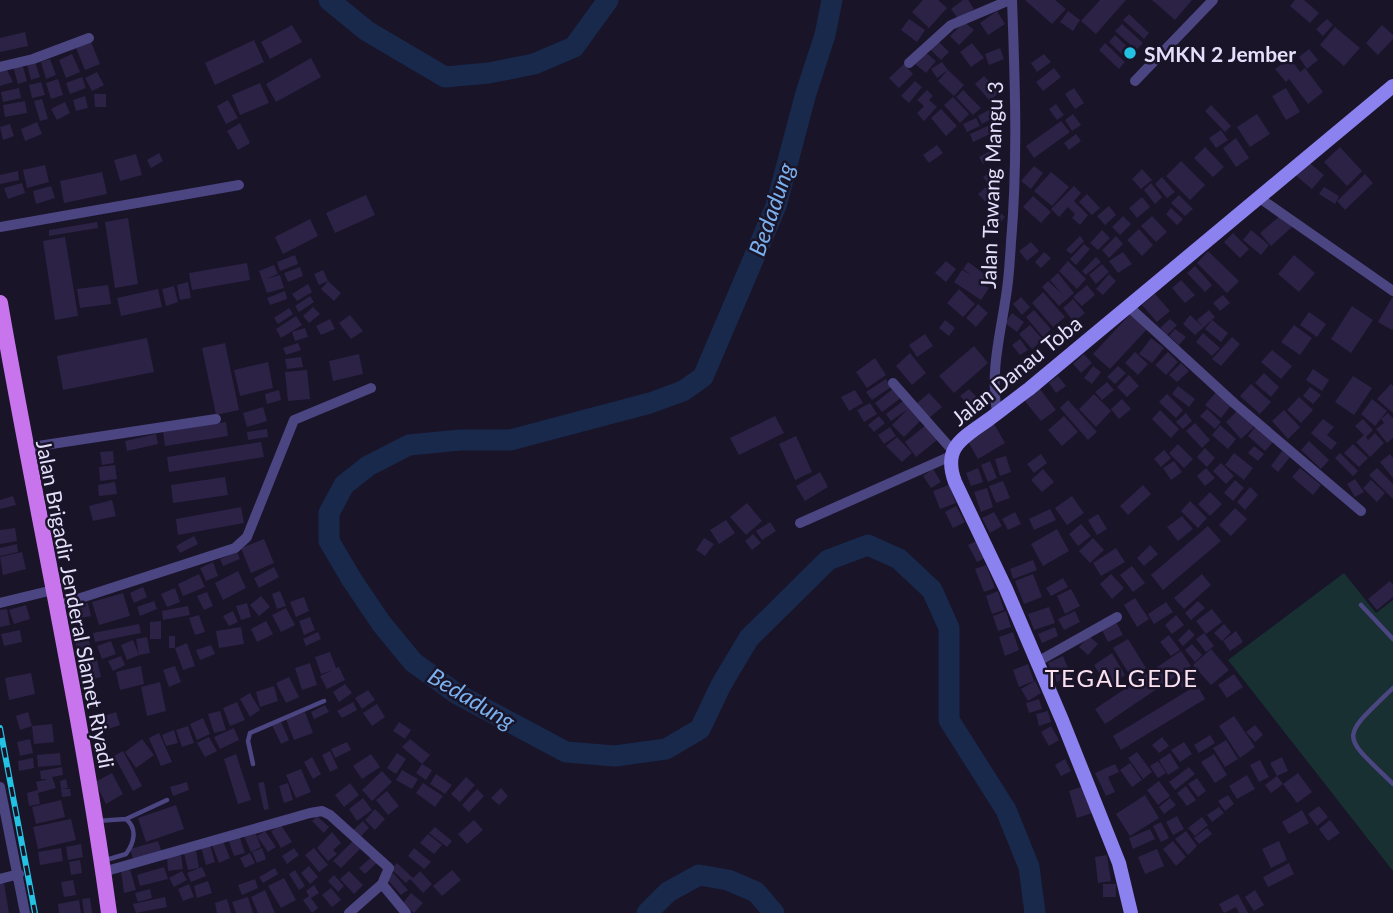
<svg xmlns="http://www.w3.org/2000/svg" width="1393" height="913" font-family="Lato,sans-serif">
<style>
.green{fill:#183031}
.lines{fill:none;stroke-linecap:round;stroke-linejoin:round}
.river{stroke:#18294c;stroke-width:21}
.building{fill:#2c2246}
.service{stroke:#4b4581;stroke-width:4.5}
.minor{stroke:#4b4581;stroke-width:10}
.secondary{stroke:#8c82ef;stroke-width:14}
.primary{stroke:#c874ed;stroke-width:16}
.rail-casing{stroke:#23c2e2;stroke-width:6}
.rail{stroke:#191428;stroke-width:3.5;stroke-dasharray:10;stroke-linecap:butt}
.poi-dot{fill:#23c2e2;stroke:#191428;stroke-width:2.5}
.labels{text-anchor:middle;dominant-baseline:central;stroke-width:5;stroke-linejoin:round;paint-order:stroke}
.poi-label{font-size:21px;font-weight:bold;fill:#e4dffb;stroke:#191428;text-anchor:start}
.street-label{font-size:21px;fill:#e4dffb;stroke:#191428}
.water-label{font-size:23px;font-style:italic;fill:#7ab0ee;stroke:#191428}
.quarter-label{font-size:24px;letter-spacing:2px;fill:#fbe1f0;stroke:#191428}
</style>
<rect width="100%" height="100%" fill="#191428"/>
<path class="green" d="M 1344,573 L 1376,613 L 1393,600 L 1393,871 L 1228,660 Z"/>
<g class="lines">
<path class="river" d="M 329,0 L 367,31 L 445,77 L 489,73 L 534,64 L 574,47 L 608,0
M 832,0 L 825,35 L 806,93 L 776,206 L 703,377 L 683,391 L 650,403 L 510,440 L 460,440 L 409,445 L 368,466 L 344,485 L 329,513 L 329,541 L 352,580 L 381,623 L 413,662 L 457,694 L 566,752 L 615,756 L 666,749 L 700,729 L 721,685 L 749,638 L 828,560 L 868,545 L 899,559 L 932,590 L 949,628 L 949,720 L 1006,810 L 1029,867 L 1035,913
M 647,913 L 668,892 L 699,875 L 728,880 L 756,892 L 774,913"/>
</g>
<path class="building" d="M 923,0 L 938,0 L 947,8 L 929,28 L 912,12 Z
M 963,0 L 968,0 L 974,9 L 959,20 L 951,9 Z
M 1025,0 L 1055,0 L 1066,9 L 1052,24 Z
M 1100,0 L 1126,0 L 1096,34 L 1081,21 Z
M 1152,0 L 1192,0 L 1175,20 Z
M 1295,0 L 1304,0 L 1319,13 L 1310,23 L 1290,6 Z
M 997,11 L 1005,24 L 988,35 L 980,23 Z
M 1068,11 L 1080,20 L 1073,31 L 1060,22 Z
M 1129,14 L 1149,33 L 1144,39 L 1123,20 Z
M 909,19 L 925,30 L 917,42 L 901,30 Z
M 1327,19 L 1333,25 L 1323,36 L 1316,29 Z
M 964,22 L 974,30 L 959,45 L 950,36 Z
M 1122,24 L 1143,43 L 1136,50 L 1115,31 Z
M 292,25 L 302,42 L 270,59 L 261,42 Z
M 1382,25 L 1393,35 L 1393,39 L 1378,55 L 1366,43 Z
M 1335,27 L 1360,48 L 1344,66 L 1320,45 Z
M 25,32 L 28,46 L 0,52 L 0,38 Z
M 1115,35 L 1134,53 L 1128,60 L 1109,42 Z
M 254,40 L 264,62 L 215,85 L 205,63 Z
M 937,40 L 949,52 L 941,60 L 929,48 Z
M 91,42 L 100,64 L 85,70 L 76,48 Z
M 972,43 L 984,58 L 971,67 L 960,52 Z
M 1105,43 L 1125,62 L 1119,69 L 1099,50 Z
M 1000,48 L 1004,59 L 989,65 L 985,54 Z
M 1309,49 L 1318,60 L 1307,69 L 1299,57 Z
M 924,51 L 936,61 L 926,73 L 914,63 Z
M 72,54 L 80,72 L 66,78 L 59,60 Z
M 1044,54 L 1051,62 L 1037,72 L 1031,63 Z
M 311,58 L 321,77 L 276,102 L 266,84 Z
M 1290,58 L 1300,72 L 1305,68 L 1323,92 L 1308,104 L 1289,79 L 1286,82 L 1275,69 Z
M 50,59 L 56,75 L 46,79 L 41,62 Z
M 35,62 L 40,77 L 31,80 L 27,64 Z
M 942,62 L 948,70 L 937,78 L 931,69 Z
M 22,63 L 27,81 L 18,84 L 13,66 Z
M 904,64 L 913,74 L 899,88 L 889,78 Z
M 1054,68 L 1061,77 L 1043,91 L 1036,82 Z
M 7,70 L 13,82 L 0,86 L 0,72 Z
M 948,70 L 964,85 L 954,96 L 938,81 Z
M 97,72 L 104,85 L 92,91 L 85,78 Z
M 984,76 L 999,92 L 990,101 L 975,84 Z
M 82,77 L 86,88 L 70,94 L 66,83 Z
M 58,79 L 63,95 L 51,99 L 46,83 Z
M 915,81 L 922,87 L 909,103 L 901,96 Z
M 41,82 L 45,95 L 32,98 L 29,85 Z
M 260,83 L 269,103 L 240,115 L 232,95 Z
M 19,88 L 21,98 L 3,102 L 1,92 Z
M 1074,88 L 1084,103 L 1075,109 L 1065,94 Z
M 1286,88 L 1300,112 L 1286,120 L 1272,96 Z
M 927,90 L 933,96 L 929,100 L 937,107 L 924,121 L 917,113 L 924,106 L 917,100 Z
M 963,90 L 981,108 L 973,115 L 956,97 Z
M 94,94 L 106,94 L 106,107 L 95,107 Z
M 85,96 L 88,108 L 76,111 L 73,100 Z
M 953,97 L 969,114 L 960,123 L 944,105 Z
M 42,99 L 48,119 L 40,121 L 34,101 Z
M 228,100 L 238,118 L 226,124 L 217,106 Z
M 25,101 L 27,113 L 5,117 L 3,105 Z
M 65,102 L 70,113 L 57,120 L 51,109 Z
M 1056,104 L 1064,115 L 1057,120 L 1049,109 Z
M 1211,105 L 1231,126 L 1225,132 L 1205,111 Z
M 992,108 L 997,116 L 982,124 L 978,116 Z
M 941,109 L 957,126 L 946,136 L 931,118 Z
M 1073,114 L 1081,125 L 1072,131 L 1065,120 Z
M 1257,114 L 1270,134 L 1250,147 L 1237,127 Z
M 976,118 L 980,126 L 967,132 L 963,124 Z
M 1061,121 L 1070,132 L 1034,158 L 1026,146 Z
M 37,122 L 42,134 L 25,141 L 21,129 Z
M 240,123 L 250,143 L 238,150 L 227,131 Z
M 10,124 L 14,136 L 3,140 L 0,127 Z
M 990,125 L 994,132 L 973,142 L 970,134 Z
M 1221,130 L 1228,140 L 1216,148 L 1209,138 Z
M 1076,134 L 1081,141 L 1069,150 L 1064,143 Z
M 1236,138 L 1249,158 L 1236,167 L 1223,148 Z
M 937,145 L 943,153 L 929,163 L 923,155 Z
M 1205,147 L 1224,167 L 1213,177 L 1194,158 Z
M 1340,147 L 1362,171 L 1347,186 L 1324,162 Z
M 995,148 L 999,155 L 983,164 L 979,157 Z
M 159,153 L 163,161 L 151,168 L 147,160 Z
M 136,154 L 142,175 L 120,181 L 114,160 Z
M 1306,160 L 1324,175 L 1312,189 L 1294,174 Z
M 1181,161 L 1205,185 L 1190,200 L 1166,176 Z
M 45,165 L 49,182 L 27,188 L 23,170 Z
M 1000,166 L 1004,172 L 988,184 L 983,177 Z
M 1034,166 L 1043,173 L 1031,189 L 1021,181 Z
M 1142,169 L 1152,180 L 1141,189 L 1132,179 Z
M 18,171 L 19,180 L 0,184 L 0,175 Z
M 102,172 L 107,194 L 64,203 L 60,181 Z
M 1051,172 L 1069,187 L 1052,206 L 1034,191 Z
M 1365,174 L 1373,183 L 1345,210 L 1337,201 Z
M 1162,177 L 1175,192 L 1167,198 L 1155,184 Z
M 22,183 L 25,193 L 8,199 L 4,188 Z
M 1151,183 L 1162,197 L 1155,204 L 1144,190 Z
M 51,186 L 55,198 L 36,204 L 33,191 Z
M 1074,186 L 1081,193 L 1074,201 L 1088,215 L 1080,225 L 1072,218 L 1075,214 L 1068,207 L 1059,217 L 1051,209 Z
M 986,187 L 997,199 L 990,206 L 978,194 Z
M 1324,187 L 1339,196 L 1335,204 L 1319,194 Z
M 1087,194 L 1100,208 L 1092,215 L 1079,202 Z
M 366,195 L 375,215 L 335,233 L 326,213 Z
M 1179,195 L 1193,209 L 1185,216 L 1171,203 Z
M 1033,196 L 1051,212 L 1041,223 L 1023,207 Z
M 1142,197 L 1150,207 L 1137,218 L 1129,208 Z
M 1109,206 L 1116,215 L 1105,225 L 1097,216 Z
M 994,207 L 1005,217 L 998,225 L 987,215 Z
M 1171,208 L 1183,219 L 1177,225 L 1166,214 Z
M 1281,215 L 1292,227 L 1271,246 L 1260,233 Z
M 1123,216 L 1131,224 L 1120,235 L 1112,227 Z
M 1152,216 L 1167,232 L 1156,242 L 1141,226 Z
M 128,218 L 138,284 L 115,288 L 105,222 Z
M 310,219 L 318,236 L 283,254 L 275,237 Z
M 97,222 L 98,228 L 49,236 L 49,230 Z
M 1139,229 L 1153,245 L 1142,256 L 1127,240 Z
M 1102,230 L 1110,238 L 1098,250 L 1090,243 Z
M 1251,230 L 1269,245 L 1261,255 L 1243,240 Z
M 1233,233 L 1249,249 L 1240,258 L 1224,242 Z
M 1080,236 L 1084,241 L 1071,254 L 1066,250 Z
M 1116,236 L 1123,244 L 1109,258 L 1102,250 Z
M 65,237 L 78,316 L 55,320 L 43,241 Z
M 1031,242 L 1039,251 L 1027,261 L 1019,251 Z
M 1084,244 L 1090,249 L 1076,265 L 1070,259 Z
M 1208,251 L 1239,281 L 1227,293 L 1197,263 Z
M 1044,252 L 1051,258 L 1041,268 L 1035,262 Z
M 1123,252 L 1132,264 L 1118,273 L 1109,261 Z
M 295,255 L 298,264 L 280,271 L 277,262 Z
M 1294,255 L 1315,273 L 1299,292 L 1278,274 Z
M 1096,257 L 1101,262 L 1086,275 L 1082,271 Z
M 946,261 L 956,269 L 946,282 L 935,273 Z
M 1068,261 L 1086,279 L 1077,289 L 1059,271 Z
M 968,262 L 990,278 L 985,286 L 989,288 L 981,300 L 954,282 L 962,270 L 971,275 L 963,269 Z
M 247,263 L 250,280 L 192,290 L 189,273 Z
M 1102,264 L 1109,272 L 1096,284 L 1089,275 Z
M 274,265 L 278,274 L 266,279 L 280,275 L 284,288 L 267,293 L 259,271 Z
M 1195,266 L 1212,285 L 1205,292 L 1187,273 Z
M 300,267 L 303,276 L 288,282 L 284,273 Z
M 323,270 L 328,281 L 341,293 L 334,301 L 321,289 L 328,281 L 319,285 L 314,274 Z
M 1058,273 L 1074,293 L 1059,306 L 1042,287 L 1048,281 L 1062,294 L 1050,280 Z
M 1109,274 L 1116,281 L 1103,295 L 1096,289 Z
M 1181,280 L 1195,295 L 1185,303 L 1172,288 Z
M 188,282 L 191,298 L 180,300 L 177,285 Z
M 308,284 L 312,292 L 297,301 L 292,294 Z
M 108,285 L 111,304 L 80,308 L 77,289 Z
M 1087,285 L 1095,295 L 1082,306 L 1073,297 Z
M 174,286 L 178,302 L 166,306 L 162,289 Z
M 158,289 L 162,307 L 121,316 L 117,298 Z
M 959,289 L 975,304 L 963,317 L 947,303 Z
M 285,291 L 287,299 L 270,305 L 267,298 Z
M 1043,292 L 1065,317 L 1053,327 L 1032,303 Z
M 1155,294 L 1170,311 L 1157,322 L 1142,305 Z
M 1223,295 L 1230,303 L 1220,311 L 1213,303 Z
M 310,296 L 314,302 L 299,312 L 295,306 Z
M 1393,296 L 1393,329 L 1392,330 L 1378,322 Z
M 1021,297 L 1030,307 L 1022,315 L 1013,304 Z
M 1073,299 L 1085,313 L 1074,322 L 1063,308 Z
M 978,304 L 988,313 L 976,327 L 966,318 Z
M 1352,306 L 1373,320 L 1351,353 L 1331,339 Z
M 313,307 L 320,314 L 309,323 L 303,316 Z
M 289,308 L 293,314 L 278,324 L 274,318 Z
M 1034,310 L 1051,329 L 1043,337 L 1026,317 Z
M 1209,310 L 1215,317 L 1195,335 L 1183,324 L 1190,315 L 1203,327 L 1197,320 Z
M 1133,311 L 1149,327 L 1110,369 L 1093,354 Z
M 1309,312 L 1326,324 L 1317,337 L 1300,325 Z
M 1012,313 L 1024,322 L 1017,332 L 1005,323 Z
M 350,315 L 363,331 L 351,339 L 339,323 Z
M 296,316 L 302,325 L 281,338 L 276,329 Z
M 330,319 L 335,329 L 321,335 L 316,326 Z
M 1170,319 L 1177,325 L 1167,335 L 1160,328 Z
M 945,320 L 955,328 L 949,336 L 939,328 Z
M 1212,320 L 1228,333 L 1221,342 L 1205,329 Z
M 1030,325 L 1043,340 L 1032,349 L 1019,334 Z
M 1294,325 L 1312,338 L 1300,355 L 1281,342 Z
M 305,328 L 308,337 L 295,341 L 292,332 Z
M 1175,329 L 1186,337 L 1179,345 L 1169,336 Z
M 1203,333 L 1220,348 L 1212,356 L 1196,342 Z
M 925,334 L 933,346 L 917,357 L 909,345 Z
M 1232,337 L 1240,344 L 1221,366 L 1212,359 Z
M 147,338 L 154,372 L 63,390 L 57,356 Z
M 1151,338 L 1164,348 L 1152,363 L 1139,354 Z
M 1020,339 L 1028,350 L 1020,355 L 1012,345 Z
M 225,343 L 239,410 L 216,415 L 202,348 Z
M 298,343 L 301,350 L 286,355 L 283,348 Z
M 974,346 L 988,363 L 954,393 L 939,376 Z
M 1272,350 L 1292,366 L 1281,379 L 1261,362 Z
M 1135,352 L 1148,364 L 1138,375 L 1125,363 Z
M 1168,352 L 1178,362 L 1166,375 L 1155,365 Z
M 910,353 L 926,373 L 912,385 L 896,366 Z
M 359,354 L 363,374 L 333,381 L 329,361 Z
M 1084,354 L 1092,363 L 1081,373 L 1073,364 Z
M 301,357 L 303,367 L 287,369 L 285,359 Z
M 875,358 L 886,375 L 867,388 L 856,372 Z
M 268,362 L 273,388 L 240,396 L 234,370 Z
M 1181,363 L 1189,371 L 1177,382 L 1169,375 Z
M 1093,366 L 1101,372 L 1092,384 L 1084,378 Z
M 1118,366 L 1126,373 L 1115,384 L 1107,377 Z
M 1313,369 L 1329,380 L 1322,391 L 1306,380 Z
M 307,370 L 310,399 L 288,401 L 285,372 Z
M 1264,373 L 1279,387 L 1271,397 L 1255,383 Z
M 1129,375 L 1139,386 L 1127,397 L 1117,387 Z
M 1058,376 L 1066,386 L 1056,393 L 1049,383 Z
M 1353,376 L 1372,388 L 1354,415 L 1335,402 Z
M 886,379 L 891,387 L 872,400 L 866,392 Z
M 1107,382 L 1114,390 L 1102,400 L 1095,392 Z
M 1251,384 L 1271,402 L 1260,414 L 1240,396 Z
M 1391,384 L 1393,386 L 1393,413 L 1377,399 Z
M 1178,386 L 1195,399 L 1189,407 L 1172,394 Z
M 1310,387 L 1321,395 L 1313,404 L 1303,396 Z
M 894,388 L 901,398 L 882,412 L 875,403 Z
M 1039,388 L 1056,410 L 1041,421 L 1024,400 Z
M 969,389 L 981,402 L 972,409 L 960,396 Z
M 279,390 L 281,400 L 267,404 L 265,394 Z
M 855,390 L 863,403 L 849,411 L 841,397 Z
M 1217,391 L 1232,404 L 1221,418 L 1205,405 Z
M 929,393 L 942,407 L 929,418 L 917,403 Z
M 1094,394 L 1111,411 L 1096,427 L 1079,409 Z
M 1167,394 L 1183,410 L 1176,418 L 1159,402 Z
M 1299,397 L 1313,410 L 1301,423 L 1287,410 Z
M 1122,399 L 1131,409 L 1119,419 L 1111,409 Z
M 1372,399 L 1387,411 L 1375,426 L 1361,414 Z
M 1068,400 L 1097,432 L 1088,440 L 1060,408 Z
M 903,401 L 921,420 L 904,437 L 892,425 L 908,409 L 891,421 L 886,414 Z
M 870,403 L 877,414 L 864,422 L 857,410 Z
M 263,407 L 267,421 L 247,427 L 243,413 Z
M 1207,409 L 1221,422 L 1215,429 L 1200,416 Z
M 1160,410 L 1179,429 L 1171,438 L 1152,419 Z
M 1238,410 L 1254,427 L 1241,439 L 1226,422 Z
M 1284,410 L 1300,427 L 1288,439 L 1272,421 Z
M 1186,413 L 1192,421 L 1183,429 L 1176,422 Z
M 1388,413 L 1393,418 L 1393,438 L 1387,443 L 1376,429 L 1384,423 L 1381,419 Z
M 775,416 L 784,433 L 739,455 L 730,438 Z
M 879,416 L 885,423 L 874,432 L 868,425 Z
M 1064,416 L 1078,432 L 1062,446 L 1048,430 Z
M 1323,419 L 1334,427 L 1327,435 L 1337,443 L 1331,450 L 1311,433 Z
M 1363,419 L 1373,430 L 1366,437 L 1368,440 L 1375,433 L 1384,443 L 1370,457 L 1356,442 L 1364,435 L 1355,426 Z
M 226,422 L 228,436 L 165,446 L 163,432 Z
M 993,422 L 1005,443 L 978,459 L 966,438 Z
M 1195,423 L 1210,440 L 1202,448 L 1186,431 Z
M 926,425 L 937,440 L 916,457 L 905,442 Z
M 1220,425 L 1236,439 L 1228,449 L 1212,435 Z
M 1257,425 L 1275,440 L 1265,451 L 1248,436 Z
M 890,427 L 896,436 L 884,444 L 878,435 Z
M 267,429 L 268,437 L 248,440 L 247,432 Z
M 156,434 L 158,444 L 127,451 L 125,441 Z
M 796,436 L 812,472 L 795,480 L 779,444 Z
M 897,437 L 912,453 L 902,462 L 886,446 Z
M 1309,441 L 1329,460 L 1321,469 L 1301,450 Z
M 261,442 L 264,457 L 169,472 L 167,457 Z
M 1178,444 L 1193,459 L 1184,468 L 1169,453 Z
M 1353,444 L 1368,458 L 1359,467 L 1344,453 Z
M 1254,446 L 1264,454 L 1258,461 L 1248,453 Z
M 1205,448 L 1215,458 L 1207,467 L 1197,457 Z
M 1164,450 L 1171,458 L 1161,467 L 1154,459 Z
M 113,451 L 114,463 L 102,465 L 100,452 Z
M 1282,451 L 1290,457 L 1278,472 L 1271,466 Z
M 1234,453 L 1253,468 L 1244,480 L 1225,465 Z
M 1340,453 L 1358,471 L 1353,476 L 1335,458 Z
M 1041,454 L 1047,463 L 1034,473 L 1027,464 Z
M 1390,454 L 1393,458 L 1393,478 L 1380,462 Z
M 1006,456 L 1011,472 L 1000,476 L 995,459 Z
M 990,461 L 997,478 L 988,482 L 981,465 Z
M 1174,461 L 1182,472 L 1171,480 L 1163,468 Z
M 1221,463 L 1234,476 L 1226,484 L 1213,471 Z
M 115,465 L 117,479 L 100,481 L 99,467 Z
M 978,468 L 983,482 L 971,486 L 966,473 Z
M 1206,468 L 1215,478 L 1205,486 L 1197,476 Z
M 1300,468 L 1321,485 L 1313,495 L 1292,477 Z
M 1377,468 L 1393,484 L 1393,499 L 1369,475 Z
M 933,469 L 941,482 L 931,488 L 923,476 Z
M 1043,469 L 1054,482 L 1042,492 L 1031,480 Z
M 820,472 L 828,487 L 805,501 L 796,486 Z
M 225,477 L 228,495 L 173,503 L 171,485 Z
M 1355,479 L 1364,492 L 1355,497 L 1347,484 Z
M 1235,480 L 1244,488 L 1233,501 L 1224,493 Z
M 1371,480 L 1385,493 L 1377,502 L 1363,488 Z
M 1003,481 L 1010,498 L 996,503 L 989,486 Z
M 115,482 L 117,494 L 99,496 L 98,485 Z
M 949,485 L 956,503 L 940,509 L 933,491 Z
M 1143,485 L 1151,494 L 1128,515 L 1120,506 Z
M 1250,487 L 1258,495 L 1245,510 L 1237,502 Z
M 987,488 L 993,507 L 981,512 L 974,492 Z
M 1210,492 L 1222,504 L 1210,516 L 1198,504 Z
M 13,496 L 16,505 L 0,509 L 0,500 Z
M 1072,496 L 1084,513 L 1067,525 L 1055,508 Z
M 112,500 L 116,516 L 93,521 L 89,506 Z
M 1190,501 L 1207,518 L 1198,528 L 1181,511 Z
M 747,503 L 762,521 L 746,535 L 730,517 Z
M 956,506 L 965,522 L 953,528 L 945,512 Z
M 241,507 L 244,523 L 178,535 L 176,519 Z
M 1235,508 L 1247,519 L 1231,536 L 1219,525 Z
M 1050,509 L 1056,520 L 1034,530 L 1029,519 Z
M 994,512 L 1002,526 L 990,533 L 982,518 Z
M 1015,512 L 1021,524 L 1008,530 L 1002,519 Z
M 1098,514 L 1107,529 L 1097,535 L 1088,520 Z
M 1182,516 L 1193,529 L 1178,541 L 1167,527 Z
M 726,520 L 735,533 L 719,544 L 710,530 Z
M 770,522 L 776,531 L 762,540 L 756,531 Z
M 1081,524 L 1091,536 L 1078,546 L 1069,534 Z
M 1208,526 L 1221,541 L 1163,590 L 1151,575 Z
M 15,528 L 17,541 L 0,544 L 0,530 Z
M 1057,529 L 1069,551 L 1043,566 L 1031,544 Z
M 753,534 L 761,543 L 752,550 L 745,541 Z
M 194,536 L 198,544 L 180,553 L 176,546 Z
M 704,538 L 714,544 L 705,556 L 696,550 Z
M 1093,538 L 1104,550 L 1090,563 L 1079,551 Z
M 264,539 L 274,563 L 251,573 L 241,548 Z
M 976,541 L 985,558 L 977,562 L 968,545 Z
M 17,544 L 18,552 L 0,556 L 0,548 Z
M 1150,545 L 1158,554 L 1144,566 L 1137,558 Z
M 1116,548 L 1125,562 L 1101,576 L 1093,563 Z
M 22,552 L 26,569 L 3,575 L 0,557 Z
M 237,552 L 240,559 L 223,566 L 220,559 Z
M 1033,560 L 1037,570 L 1013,579 L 1010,569 Z
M 213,562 L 218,576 L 206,581 L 200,568 Z
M 986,565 L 995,588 L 984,592 L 975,569 Z
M 1132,566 L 1145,583 L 1133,592 L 1120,575 Z
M 274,567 L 279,577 L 259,588 L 254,578 Z
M 238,571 L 246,588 L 223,600 L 215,583 Z
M 199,574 L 205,587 L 183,596 L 178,584 Z
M 1033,574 L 1042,597 L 1024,604 L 1015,581 Z
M 1111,574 L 1124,588 L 1112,599 L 1100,584 Z
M 1202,574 L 1211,585 L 1184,609 L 1174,598 Z
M 1063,578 L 1068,587 L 1051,596 L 1046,588 Z
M 1390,581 L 1393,585 L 1393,597 L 1377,610 L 1368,599 Z
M 143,587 L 147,597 L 134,603 L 130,593 Z
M 175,588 L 180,602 L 167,607 L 161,594 Z
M 1071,589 L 1080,606 L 1065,614 L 1057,596 Z
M 280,591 L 286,606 L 277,609 L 272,594 Z
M 998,591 L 1004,610 L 992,614 L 986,596 Z
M 207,592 L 213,606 L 204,610 L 197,596 Z
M 123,593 L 130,616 L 99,625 L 92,602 Z
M 261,596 L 270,607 L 259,616 L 250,605 Z
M 304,597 L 309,611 L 296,617 L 290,602 Z
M 1135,598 L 1149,619 L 1137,627 L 1124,605 Z
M 154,601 L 157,609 L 140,616 L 137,607 Z
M 1198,601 L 1205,608 L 1191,620 L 1185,613 Z
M 1166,602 L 1173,612 L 1154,624 L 1148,614 Z
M 88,603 L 91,616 L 76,619 L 73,606 Z
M 247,603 L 251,617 L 241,620 L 236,606 Z
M 26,605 L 30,619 L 14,624 L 9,610 Z
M 188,606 L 190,615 L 163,620 L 162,611 Z
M 1049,607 L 1055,623 L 1034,630 L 1028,614 Z
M 286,608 L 295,625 L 281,632 L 272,615 Z
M 7,609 L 10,625 L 0,627 L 0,610 Z
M 1212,609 L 1222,622 L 1206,634 L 1196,621 Z
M 233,611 L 238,622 L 229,626 L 223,616 Z
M 1006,611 L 1011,627 L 998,631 L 993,616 Z
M 1075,611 L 1080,622 L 1064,630 L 1058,619 Z
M 199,615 L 205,632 L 195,635 L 189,618 Z
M 1176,615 L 1184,625 L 1172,634 L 1165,625 Z
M 310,617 L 315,630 L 304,635 L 299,621 Z
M 161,621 L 161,639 L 150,639 L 150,622 Z
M 266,621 L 273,634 L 257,642 L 251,629 Z
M 1116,622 L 1123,635 L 1108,642 L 1102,630 Z
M 139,624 L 141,633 L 95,642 L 93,633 Z
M 1224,624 L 1231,632 L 1222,641 L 1214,633 Z
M 241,627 L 244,644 L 219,648 L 216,631 Z
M 1055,627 L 1058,636 L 1042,643 L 1038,634 Z
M 1189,629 L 1195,635 L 1183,646 L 1178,640 Z
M 20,630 L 22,642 L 4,646 L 1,634 Z
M 1236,631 L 1243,642 L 1230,651 L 1223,641 Z
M 318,632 L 321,639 L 306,646 L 303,639 Z
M 1013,632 L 1019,650 L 1005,656 L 999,637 Z
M 1204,633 L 1214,646 L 1206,652 L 1196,639 Z
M 87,634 L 90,645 L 77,649 L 74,637 Z
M 1169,635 L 1180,650 L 1171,656 L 1160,642 Z
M 169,636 L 175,636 L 175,648 L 187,643 L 195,666 L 183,670 L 175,648 L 169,648 Z
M 1089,636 L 1098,644 L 1088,655 L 1079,647 Z
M 147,637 L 150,653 L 139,655 L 136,639 Z
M 1128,639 L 1146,668 L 1131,677 L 1113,648 Z
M 133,640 L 139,655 L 127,660 L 121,645 Z
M 111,641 L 116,654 L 102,659 L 97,646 Z
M 1192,644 L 1202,655 L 1195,662 L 1185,650 Z
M 211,645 L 215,654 L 200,660 L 196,650 Z
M 1211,649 L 1229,670 L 1211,685 L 1193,665 Z
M 1181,651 L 1191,666 L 1105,724 L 1095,709 Z
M 330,652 L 336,668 L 339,667 L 345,680 L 327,689 L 320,676 L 333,670 L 321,674 L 315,657 Z
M 1112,653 L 1125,675 L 1108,687 L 1094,665 Z
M 121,656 L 125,665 L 113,671 L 108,661 Z
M 1063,656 L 1071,675 L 1057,682 L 1048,663 Z
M 97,660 L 101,677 L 86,681 L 82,663 Z
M 310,663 L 317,685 L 302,690 L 295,668 Z
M 1028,664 L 1034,681 L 1019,687 L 1013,670 Z
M 141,666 L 144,684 L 120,690 L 116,672 Z
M 175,666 L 181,682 L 169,687 L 163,670 Z
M 1189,670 L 1196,682 L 1183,689 L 1176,678 Z
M 31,673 L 35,694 L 9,700 L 5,678 Z
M 1234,674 L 1243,687 L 1227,698 L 1218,685 Z
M 289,677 L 299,697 L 286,703 L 276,683 Z
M 1035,681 L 1041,693 L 1028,701 L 1021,689 Z
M 160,682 L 166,711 L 147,716 L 141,687 Z
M 345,684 L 352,693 L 339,702 L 333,692 Z
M 1197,685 L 1205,699 L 1121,750 L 1113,736 Z
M 274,686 L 278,701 L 260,707 L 256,692 Z
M 368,690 L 375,700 L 362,709 L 355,698 Z
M 250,693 L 260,710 L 250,717 L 240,699 Z
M 1039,699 L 1042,709 L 1029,713 L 1026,703 Z
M 237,702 L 245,720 L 230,726 L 223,708 Z
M 353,702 L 357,710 L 342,718 L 337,711 Z
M 377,704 L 385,717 L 372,726 L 363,713 Z
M 325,705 L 329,712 L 314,719 L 311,712 Z
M 220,711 L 226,730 L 214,733 L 208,714 Z
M 1048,711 L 1051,722 L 1039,726 L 1036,714 Z
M 28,712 L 32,726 L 20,730 L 16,716 Z
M 116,712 L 120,725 L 97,733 L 92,720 Z
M 305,712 L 313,733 L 294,740 L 286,719 Z
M 1234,716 L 1255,747 L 1240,758 L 1219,726 Z
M 203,718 L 210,734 L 197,740 L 190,724 Z
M 281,722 L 289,740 L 281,744 L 272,725 Z
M 399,722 L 411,730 L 405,739 L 393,731 Z
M 52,724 L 54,742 L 34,744 L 32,726 Z
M 1255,725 L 1263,735 L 1255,742 L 1246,732 Z
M 188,726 L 194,743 L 182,747 L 176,730 Z
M 1051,726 L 1059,740 L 1049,746 L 1041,732 Z
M 234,728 L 239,740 L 220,749 L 214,737 Z
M 174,730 L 178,743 L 166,746 L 162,735 Z
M 159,733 L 172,762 L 161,766 L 149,738 Z
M 1210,735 L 1215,743 L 1199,753 L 1194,745 Z
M 209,737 L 217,751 L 205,757 L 197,743 Z
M 1162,737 L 1169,746 L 1159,753 L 1152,745 Z
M 30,739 L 33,753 L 20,756 L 17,742 Z
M 142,739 L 154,755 L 136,768 L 125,752 Z
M 410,739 L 430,755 L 422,764 L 432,770 L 426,780 L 416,773 L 422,764 L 402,747 Z
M 1226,740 L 1238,759 L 1225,767 L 1213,748 Z
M 347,742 L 351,750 L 335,758 L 331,749 Z
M 1184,742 L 1192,754 L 1180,762 L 1171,750 Z
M 123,751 L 142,786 L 133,791 L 114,756 Z
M 330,751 L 338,768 L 330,772 L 322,755 Z
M 1137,752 L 1152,772 L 1143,779 L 1128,758 Z
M 60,753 L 61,765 L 38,767 L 37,755 Z
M 397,753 L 406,759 L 396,774 L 387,768 Z
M 1170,753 L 1179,768 L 1168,775 L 1159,760 Z
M 236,754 L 251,800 L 238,804 L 224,759 Z
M 371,754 L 380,767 L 362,779 L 353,766 Z
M 1214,754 L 1227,775 L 1215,783 L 1201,762 Z
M 312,757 L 321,774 L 313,779 L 304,762 Z
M 1282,757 L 1288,771 L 1277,776 L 1270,763 Z
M 33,758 L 34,768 L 19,771 L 18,761 Z
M 1065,759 L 1071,771 L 1061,776 L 1055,765 Z
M 1260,760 L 1269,777 L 1259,782 L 1250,765 Z
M 1158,761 L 1166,773 L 1158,778 L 1150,766 Z
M 1130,763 L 1142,780 L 1132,787 L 1120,770 Z
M 1115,764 L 1119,772 L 1108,777 L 1115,792 L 1106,796 L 1095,773 Z
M 62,767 L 63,775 L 52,777 L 56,788 L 38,793 L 40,804 L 29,806 L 27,793 L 38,790 L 36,782 L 48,779 L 41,779 L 40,771 Z
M 1189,767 L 1195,774 L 1175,790 L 1169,782 Z
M 301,769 L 311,792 L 296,798 L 286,775 Z
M 402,770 L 418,779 L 412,789 L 396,780 Z
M 382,771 L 392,782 L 372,801 L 362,790 Z
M 112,773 L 123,794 L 106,804 L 95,782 Z
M 1298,773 L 1312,792 L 1297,803 L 1283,784 Z
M 436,774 L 452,785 L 445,794 L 430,784 Z
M 1247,775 L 1255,789 L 1237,799 L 1229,786 Z
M 1277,776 L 1283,784 L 1271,793 L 1265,785 Z
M 466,777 L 475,785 L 460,802 L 451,794 Z
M 1197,778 L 1206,791 L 1198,797 L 1188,784 Z
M 66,779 L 68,788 L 61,789 L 70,789 L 71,796 L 62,797 L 60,781 Z
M 1159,781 L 1170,796 L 1158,805 L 1147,790 Z
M 187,782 L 189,790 L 173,796 L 170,787 Z
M 264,782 L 269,809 L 264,810 L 258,783 Z
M 288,783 L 293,800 L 284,803 L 279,786 Z
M 350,783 L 359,795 L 344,807 L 335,795 Z
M 423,783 L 443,796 L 435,807 L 416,793 Z
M 1084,786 L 1092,813 L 1077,818 L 1069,791 Z
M 1186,786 L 1196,800 L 1187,806 L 1177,793 Z
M 501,788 L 508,796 L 499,805 L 491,798 Z
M 477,789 L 484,796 L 469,812 L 462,805 Z
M 387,791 L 399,806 L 388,815 L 376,800 Z
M 1145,795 L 1159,818 L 1130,836 L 1116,814 Z
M 1228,795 L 1234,804 L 1225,811 L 1218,801 Z
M 363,798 L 372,810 L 357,821 L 349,809 Z
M 1170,798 L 1176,805 L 1164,814 L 1159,807 Z
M 61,800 L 65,817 L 36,824 L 32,807 Z
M 176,805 L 184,829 L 146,842 L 138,818 Z
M 1319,806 L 1328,817 L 1317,826 L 1308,814 Z
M 1219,807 L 1224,813 L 1212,822 L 1207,815 Z
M 375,809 L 385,819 L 375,830 L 365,820 Z
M 1302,810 L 1309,823 L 1289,834 L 1282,822 Z
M 317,816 L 329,827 L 324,833 L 312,821 Z
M 1177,816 L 1184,829 L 1173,835 L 1166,822 Z
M 1202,817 L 1208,825 L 1195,836 L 1188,828 Z
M 71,819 L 76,840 L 38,849 L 33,827 Z
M 474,820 L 483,830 L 467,844 L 458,834 Z
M 1330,820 L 1340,833 L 1328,841 L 1319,829 Z
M 363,821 L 369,828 L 360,837 L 353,830 Z
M 1161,822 L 1169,838 L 1161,842 L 1153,826 Z
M 281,825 L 292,842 L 281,848 L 271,831 Z
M 435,827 L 452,841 L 447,847 L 429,833 Z
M 1207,828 L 1212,834 L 1199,844 L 1194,838 Z
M 1150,829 L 1155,839 L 1133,849 L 1129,838 Z
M 265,831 L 276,847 L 268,852 L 257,836 Z
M 1186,831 L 1197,846 L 1188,855 L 1175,839 Z
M 255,832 L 261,847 L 251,852 L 244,836 Z
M 332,832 L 341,843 L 333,850 L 337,854 L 328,861 L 317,848 Z
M 428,834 L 442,845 L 434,854 L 420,843 Z
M 239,835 L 245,853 L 234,856 L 228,839 Z
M 158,841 L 162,853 L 134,862 L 130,849 Z
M 223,841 L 230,858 L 219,863 L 212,845 Z
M 353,841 L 360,849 L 341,868 L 333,861 Z
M 1173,841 L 1186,857 L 1176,866 L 1163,849 Z
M 1279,841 L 1287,860 L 1271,868 L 1262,849 Z
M 81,844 L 83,857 L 68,860 L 66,847 Z
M 210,845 L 215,862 L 206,865 L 201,847 Z
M 61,848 L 63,861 L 40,865 L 38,852 Z
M 262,848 L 266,859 L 257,863 L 252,852 Z
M 294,848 L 299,855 L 287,864 L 282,856 Z
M 314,848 L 328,865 L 319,872 L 305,855 Z
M 414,848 L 431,862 L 424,869 L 408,856 Z
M 1157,849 L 1164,866 L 1145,874 L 1138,857 Z
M 196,851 L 199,868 L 188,870 L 184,853 Z
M 250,853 L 255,863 L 245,868 L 240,858 Z
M 375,854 L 380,860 L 365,874 L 359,868 Z
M 181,855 L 183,869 L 168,871 L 167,856 Z
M 1107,855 L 1111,881 L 1098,883 L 1095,857 Z
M 80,860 L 82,873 L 71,875 L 69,862 Z
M 397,863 L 413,878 L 420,871 L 432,884 L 423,893 L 410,879 L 406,883 L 391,869 Z
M 1289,863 L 1294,874 L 1268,887 L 1263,877 Z
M 309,866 L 318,877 L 310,884 L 301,873 Z
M 164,867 L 168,879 L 140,886 L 137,875 Z
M 202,867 L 206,876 L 191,882 L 187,873 Z
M 275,868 L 278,874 L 263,883 L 259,877 Z
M 130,869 L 136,890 L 124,893 L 121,871 Z
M 295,870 L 305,886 L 299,890 L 289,874 Z
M 452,870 L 461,880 L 442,896 L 433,886 Z
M 182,871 L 187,880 L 174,887 L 169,878 Z
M 349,871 L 363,885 L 354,894 L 340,879 Z
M 393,873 L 408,890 L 401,895 L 387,879 Z
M 334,875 L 344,886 L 338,892 L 328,881 Z
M 284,878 L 296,900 L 281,908 L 268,886 Z
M 255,879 L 258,888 L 242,895 L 238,885 Z
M 73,880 L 76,895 L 64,897 L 61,882 Z
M 208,881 L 212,893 L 197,898 L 194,886 Z
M 0,883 L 4,883 L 9,913 L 0,913 Z
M 189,884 L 194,897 L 183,901 L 178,889 Z
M 1103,884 L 1116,884 L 1116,897 L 1103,897 Z
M 314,885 L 319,893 L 311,898 L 318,908 L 312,913 L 303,900 L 309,896 L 306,891 Z
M 331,888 L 341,900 L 332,907 L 322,895 Z
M 150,889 L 152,898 L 138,902 L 135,893 Z
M 265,890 L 275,913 L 258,913 L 251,897 Z
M 1255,890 L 1264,905 L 1254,911 L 1245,897 Z
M 411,893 L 423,903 L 414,913 L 403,903 Z
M 1238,894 L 1248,913 L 1239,913 L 1236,907 L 1224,913 L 1219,904 Z
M 165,897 L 167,907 L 136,913 L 133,904 Z
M 248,897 L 253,913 L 236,913 L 232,902 Z
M 90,898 L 92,913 L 84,913 L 82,899 Z
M 227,899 L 231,913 L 217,913 L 215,903 Z
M 79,900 L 81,913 L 59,913 L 58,904 Z"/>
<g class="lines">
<path class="service" d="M 1361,605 L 1393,639
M 1393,688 C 1339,740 1341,733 1393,784
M 253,764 L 248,741 L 250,733 L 324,701
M 126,819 L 167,800
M 97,821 L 126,819 C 138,829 134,843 126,854 L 106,860"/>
<path class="minor" d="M 909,63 L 951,25 L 1010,0
M 0,67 L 33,59 L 89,38
M 1135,81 L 1213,0
M 1258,197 L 1393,291
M 0,227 L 239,185
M 1128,306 L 1235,404 L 1361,511
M 893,383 L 953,451
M 997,413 C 990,372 1000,336 1006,296 C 1009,278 1010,260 1011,242 C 1018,161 1015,81 1012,0
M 25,448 L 216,419
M 800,523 L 951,456
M 0,603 L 53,590
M 56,606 L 235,548 L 247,537 L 294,420 L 371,388
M 1037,662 L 1117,617
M 0,787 L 25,913
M 103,872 L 310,813 L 322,811 L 330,815 L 389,868 L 382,884 L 349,913
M 0,879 L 19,874
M 382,884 L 406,913"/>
<path class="secondary" d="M 1131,913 L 1119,863 L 1062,720 L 1006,589 L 955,482 C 942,447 963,438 988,420 C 1002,410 1015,399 1029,389 L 1393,86"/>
<path class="primary" d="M 0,303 C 35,506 81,708 109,913"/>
<defs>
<path id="rail" d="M 0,728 L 35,913"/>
</defs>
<use href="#rail" class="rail-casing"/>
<use href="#rail" class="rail"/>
</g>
<circle class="poi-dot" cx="1130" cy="53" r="7"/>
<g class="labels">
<g class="poi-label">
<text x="1144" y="53">SMKN 2 Jember</text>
</g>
<g class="street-label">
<text transform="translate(991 185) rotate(-88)">Jalan Tawang Mangu 3</text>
<text transform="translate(1016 370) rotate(-39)">Jalan Danau Toba</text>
<text transform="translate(76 604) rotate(79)">Jalan Brigadir Jenderal Slamet Riyadi</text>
</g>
<g class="water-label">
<text transform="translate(771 209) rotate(-71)">Bedadung</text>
<text transform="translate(472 698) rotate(31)">Bedadung</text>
</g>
<g class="quarter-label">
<text x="1122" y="677">TEGALGEDE</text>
</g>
</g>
</svg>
